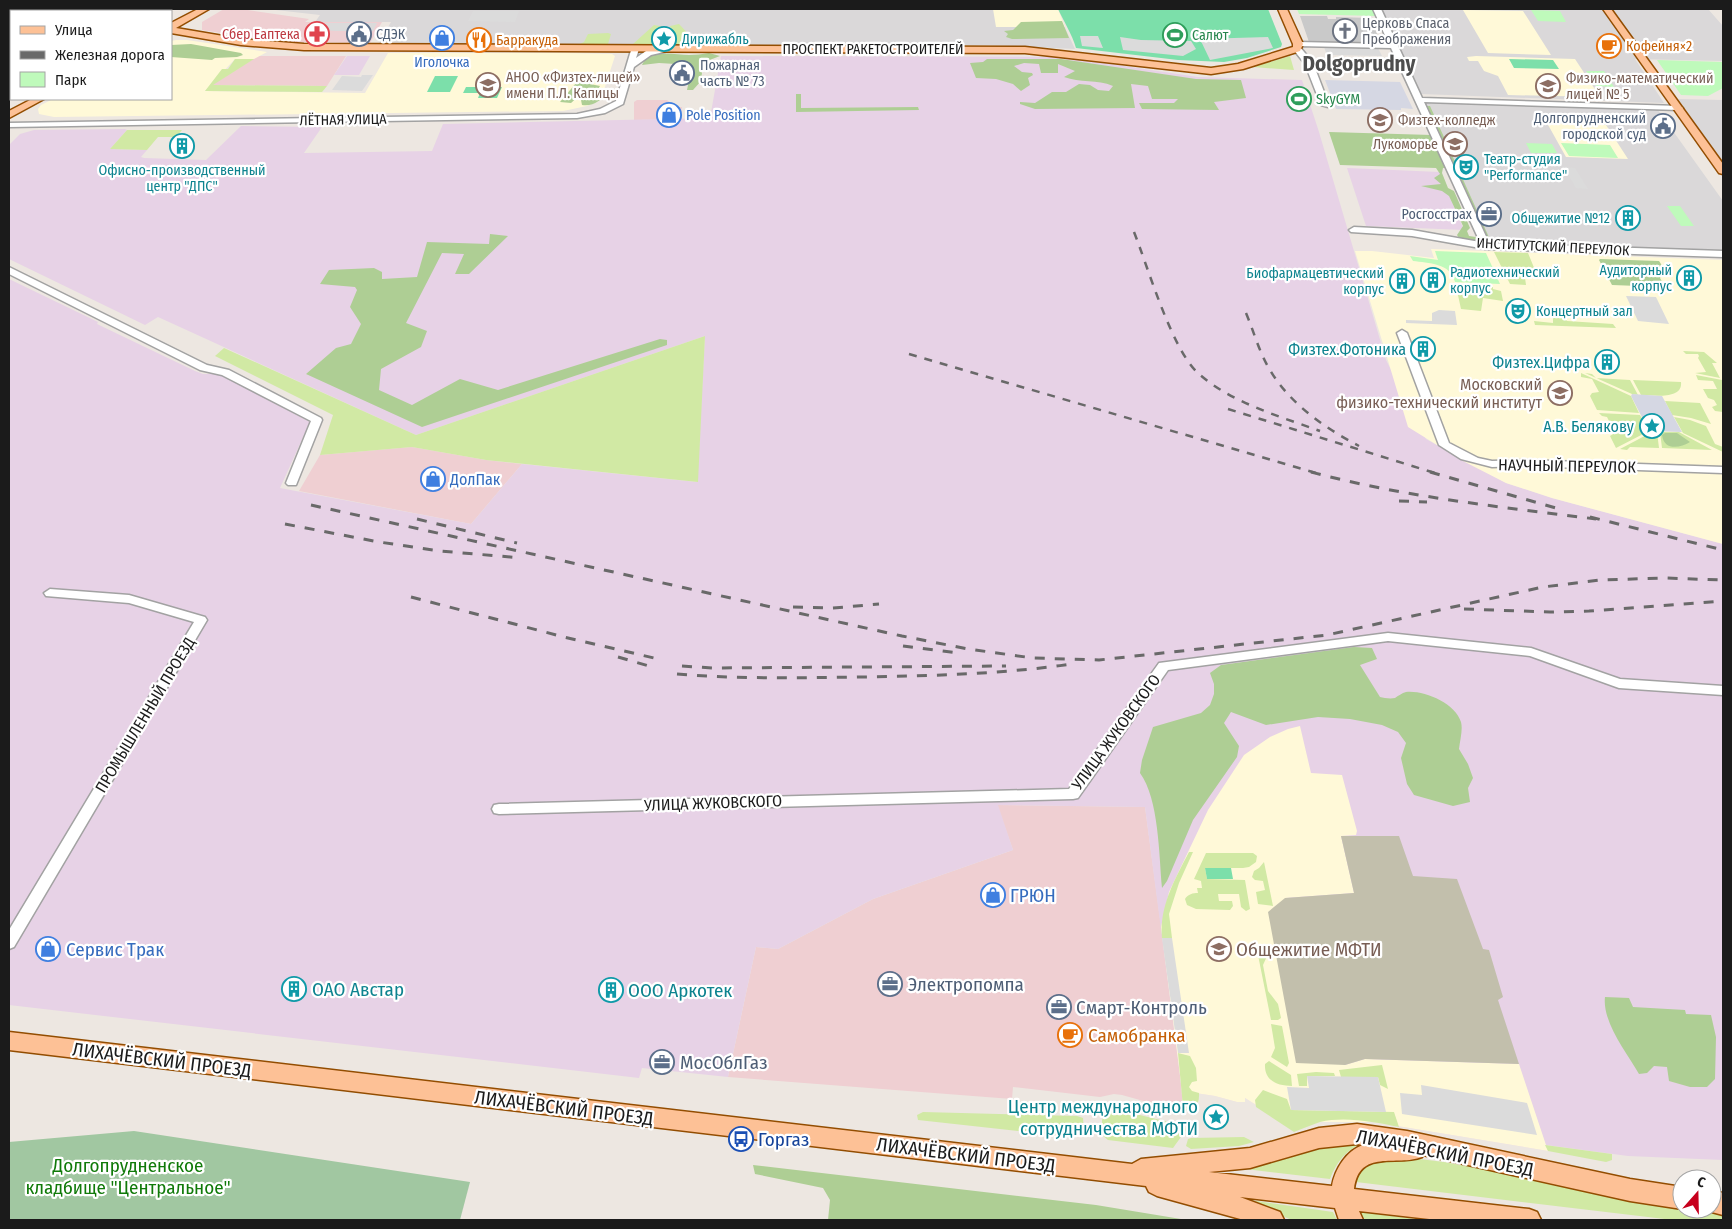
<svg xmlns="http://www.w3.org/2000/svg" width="1732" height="1229" font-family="'Fira Sans Condensed',sans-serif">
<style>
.residential{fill:#dad8d9}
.commercial{fill:#efcfd2}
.industrial{fill:#e7d2e6}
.education{fill:#fff9d8}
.religious{fill:#c9c9c9}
.construction{fill:#c2bfac}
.grass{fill:#d1e9a4}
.forest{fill:#aece94}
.cemetery{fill:#a1c7a1}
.park{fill:#bffabb}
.pitch{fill:#7cdfaa}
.parking{fill:#dbdbdb}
.plaza{fill:#d5d7e3}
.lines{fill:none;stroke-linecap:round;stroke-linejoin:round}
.minor-casing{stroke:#a2a2a2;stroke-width:3}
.major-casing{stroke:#934d00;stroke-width:3}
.minor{fill:#fff;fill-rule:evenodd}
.major{fill:#fdc196;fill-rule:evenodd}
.rail-far1{stroke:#696969;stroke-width:2.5;stroke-dasharray:8 8;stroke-linecap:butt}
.rail{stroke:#696969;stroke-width:3;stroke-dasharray:10 10;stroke-linecap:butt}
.labels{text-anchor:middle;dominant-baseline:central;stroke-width:4.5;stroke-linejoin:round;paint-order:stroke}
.far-worship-label{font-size:14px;fill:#5b616d;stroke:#fff;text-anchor:start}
.far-health-label{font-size:14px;fill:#be3a42;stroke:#fff;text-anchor:end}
.far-service-label{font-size:14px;fill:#4e5e75;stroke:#fff;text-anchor:start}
.far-leisure-label{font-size:14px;fill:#27864d;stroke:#fff;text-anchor:start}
.far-culture-label{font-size:14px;fill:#0d838f;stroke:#fff;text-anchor:start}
.far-food-label{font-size:14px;fill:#c56008;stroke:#fff;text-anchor:start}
.far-street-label{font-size:14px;fill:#1b1b1b;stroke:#fff}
.far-shop-label{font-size:14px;fill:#366cbe;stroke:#fff}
.far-education-label{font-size:14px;fill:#785e54;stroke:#fff;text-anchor:start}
.culture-label{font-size:16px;fill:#0d838f;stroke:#fff;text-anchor:end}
.education-label{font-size:16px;fill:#785e54;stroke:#fff;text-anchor:end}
.street-label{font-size:16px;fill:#1b1b1b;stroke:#fff}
.shop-label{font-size:16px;fill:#366cbe;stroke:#fff;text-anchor:start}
.near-shop-label{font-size:19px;fill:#366cbe;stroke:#fff;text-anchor:start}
.near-education-label{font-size:19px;fill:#785e54;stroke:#fff;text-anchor:start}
.near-service-label{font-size:19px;fill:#4e5e75;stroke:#fff;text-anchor:start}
.near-culture-label{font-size:19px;fill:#0d838f;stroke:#fff;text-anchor:start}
.near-food-label{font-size:19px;fill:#c56008;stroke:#fff;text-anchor:start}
.near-street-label{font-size:19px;fill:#1b1b1b;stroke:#fff}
.near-transit-label{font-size:19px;fill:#164399;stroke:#fff;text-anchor:start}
.near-park-label{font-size:19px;fill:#107a09;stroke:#fff}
.far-town-label{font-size:21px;font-weight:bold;fill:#4e4e4e;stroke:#fff}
</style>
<rect width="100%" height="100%" fill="#ede7e1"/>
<path class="residential" d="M 267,9 L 1056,9 L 1075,49 L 990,45 L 378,45 L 391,22 L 315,22 L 320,15 Z
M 1381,9 L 1708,9 L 1723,26 L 1723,61 L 1635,59 L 1664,103 L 1421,94 Z
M 1678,99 L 1723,100 L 1723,163 Z
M 1422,102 L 1658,110 L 1723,201 L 1723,250 L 1486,243 Z"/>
<path class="commercial" d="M 224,9 L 241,9 L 309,19 L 305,22 L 382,22 L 370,43 L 279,42 L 202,30 L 202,22 Z
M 258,56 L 346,56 L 327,86 L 212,85 Z
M 637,100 L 667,100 L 676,107 L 682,107 L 680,119 L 634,120 L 634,102 Z
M 412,447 L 486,460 L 522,464 L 471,524 L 299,491 L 320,455 Z
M 997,805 L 1145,807 L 1178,1053 L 1183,1107 L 1147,1102 L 1122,1095 L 1114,1094 L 1100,1097 L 1013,1087 L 1012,1099 L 728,1077 L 756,947 L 778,949 L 873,899 L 1013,850 Z"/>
<path class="industrial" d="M 347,56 L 370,56 L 359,75 L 334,75 Z
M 721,56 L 1064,57 L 1198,77 L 1302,80 L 1319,132 L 1386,360 L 1426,439 L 1506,483 L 1552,498 L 1723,544 L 1723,1160 L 1628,1156 L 1546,1145 L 1548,1151 L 1373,1122 L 1320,1122 L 1294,1129 L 1245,1098 L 1245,1102 L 1237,1102 L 1215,1096 L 1182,1091 L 1145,807 L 998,805 L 1013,850 L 873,899 L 778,949 L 756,947 L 728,1077 L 642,1068 L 639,1078 L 9,1005 L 9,279 L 98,322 L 97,324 L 195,371 L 203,374 L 219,374 L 310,422 L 280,488 L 471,524 L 522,464 L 697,482 L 705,336 L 416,435 L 158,317 L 145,325 L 9,259 L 9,145 L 20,134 L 34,130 L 125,129 L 127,130 L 110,149 L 147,150 L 141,157 L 144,158 L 206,160 L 241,126 L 322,127 L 304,153 L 432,151 L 443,124 L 710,118 Z
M 1347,168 L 1439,172 L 1464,230 L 1366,226 Z"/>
<path class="education" d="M 993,9 L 1058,9 L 1065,27 L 996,27 Z
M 1463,10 L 1523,11 L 1551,55 L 1488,53 Z
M 176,40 L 187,40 L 267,52 L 254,59 L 235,59 L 205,91 L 365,93 L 388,53 L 566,53 L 612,54 L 615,56 L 601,99 L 587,106 L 563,111 L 54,117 L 39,114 L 38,109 L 41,105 L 53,99 L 171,99 L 171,41 Z
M 1476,56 L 1575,59 L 1600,97 L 1508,95 L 1498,76 L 1484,71 L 1478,61 L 1469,61 L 1467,57 Z
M 1547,123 L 1606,125 L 1628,159 L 1566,157 Z
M 1431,249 L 1723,260 L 1723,544 L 1552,498 L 1506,483 L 1463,461 L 1408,427 L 1355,251 L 1372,251 L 1434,258 Z
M 1300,726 L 1311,773 L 1342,775 L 1357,831 L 1356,835 L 1341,836 L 1354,893 L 1285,898 L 1345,1065 L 1365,1059 L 1519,1064 L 1548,1151 L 1373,1122 L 1320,1122 L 1294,1129 L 1245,1098 L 1245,1102 L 1237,1102 L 1215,1096 L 1182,1091 L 1161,927 L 1169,892 L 1208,810 L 1244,755 L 1270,737 L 1288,729 Z"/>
<path class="religious" d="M 1300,16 L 1327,16 L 1328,19 L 1336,19 L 1336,17 L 1370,18 L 1381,43 L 1309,42 Z"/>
<path class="construction" d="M 1341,836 L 1399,836 L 1413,876 L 1457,879 L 1483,949 L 1489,950 L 1503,997 L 1498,1000 L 1519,1064 L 1365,1059 L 1345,1065 L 1296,1063 L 1268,912 L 1285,898 L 1354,893 Z"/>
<path class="grass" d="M 679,24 L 694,40 L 693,44 L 668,44 L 673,39 L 669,36 L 672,31 L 670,26 Z
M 654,25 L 665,27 L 668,31 L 654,39 L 660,44 L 633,44 Z
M 608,33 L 611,34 L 608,44 L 580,44 L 584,42 L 588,34 Z
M 1290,56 L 1294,70 L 1253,67 Z
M 235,59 L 254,59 L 213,85 L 327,86 L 322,92 L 205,91 L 222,69 L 228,69 Z
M 127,130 L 182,130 L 176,137 L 158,137 L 147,150 L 110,149 Z
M 1494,252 L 1528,253 L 1537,275 L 1525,278 L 1526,285 L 1510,284 Z
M 1456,286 L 1493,287 L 1493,289 L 1501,291 L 1503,301 L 1483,298 L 1481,311 L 1461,309 Z
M 1553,312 L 1560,313 L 1567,321 L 1613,324 L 1616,328 L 1535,325 L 1534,321 L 1553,323 Z
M 705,336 L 698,482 L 486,460 L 412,447 L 320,455 L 333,415 L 215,356 L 224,348 L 416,435 Z
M 1683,351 L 1704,352 L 1717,363 L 1712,363 L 1720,378 L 1695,373 L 1706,372 L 1698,358 L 1699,356 L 1698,354 L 1686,354 Z
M 1581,373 L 1631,396 L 1639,413 L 1597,410 L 1590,396 L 1592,393 L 1599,392 L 1592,379 L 1581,377 Z
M 1585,373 L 1592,374 L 1596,378 L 1630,380 L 1638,395 L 1632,394 Z
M 1696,375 L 1722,380 L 1723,412 L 1715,411 L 1712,407 L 1717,405 L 1714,400 L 1708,398 L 1703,389 L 1717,389 L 1713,381 L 1698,380 Z
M 1633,380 L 1681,382 C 1683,400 1653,395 1641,395 Z
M 1665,401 L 1700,403 L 1711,424 L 1691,418 L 1672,415 Z
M 1599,413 L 1640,415 L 1649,431 L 1616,448 L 1610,436 L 1615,433 L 1607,417 L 1602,416 Z
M 1674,417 L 1690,420 L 1706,426 L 1715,444 L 1723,447 L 1723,452 L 1683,433 Z
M 1654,431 L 1657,432 L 1659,448 L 1630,447 L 1627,450 L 1620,449 Z
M 1660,432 L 1679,432 L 1712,450 L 1662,448 Z
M 1189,852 L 1193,852 L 1179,883 L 1169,914 L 1172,938 L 1162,938 C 1159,907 1175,879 1189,852 Z
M 1206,853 L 1253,853 L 1257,856 L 1256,862 L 1249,867 L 1243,868 L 1205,868 L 1207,879 L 1245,880 L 1250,909 L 1246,911 L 1241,907 L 1239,894 L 1218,894 L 1219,901 L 1232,901 L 1233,906 L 1230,910 L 1196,909 L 1187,905 L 1185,899 C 1188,894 1193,893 1198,893 L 1197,888 L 1202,888 L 1201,881 L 1194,879 Z
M 1264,862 L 1273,906 L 1258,904 L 1256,892 L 1265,890 L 1263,881 L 1255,880 L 1252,877 L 1254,871 L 1259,868 Z
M 1262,950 L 1267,950 L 1268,954 L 1263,965 L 1268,991 L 1278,1004 L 1281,1018 L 1278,1020 L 1271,1020 L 1258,955 L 1259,951 Z
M 1271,1024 L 1282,1026 L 1289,1063 L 1287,1067 L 1271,1057 L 1275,1048 Z
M 1178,1053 L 1190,1056 L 1196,1068 L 1197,1081 L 1192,1082 L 1189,1087 L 1192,1091 L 1199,1093 C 1201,1123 1163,1107 1149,1102 L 1183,1107 Z
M 1269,1061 L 1291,1075 L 1292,1086 C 1278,1086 1264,1081 1265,1064 Z
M 1382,1065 L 1388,1089 L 1380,1085 L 1378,1077 L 1341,1077 L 1339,1070 Z
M 1316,1072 L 1334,1073 L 1335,1076 L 1307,1076 L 1307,1086 L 1299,1086 L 1297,1074 Z
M 1263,1090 L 1287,1099 L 1291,1110 L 1394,1112 L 1399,1127 C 1374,1122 1345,1116 1320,1122 C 1311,1125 1302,1129 1294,1132 L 1256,1107 L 1255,1100 Z
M 1115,1109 L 1185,1126 L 1186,1130 L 1173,1148 L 1108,1140 L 1102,1135 L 1102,1120 L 1107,1111 Z
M 923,1112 L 1077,1116 L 1083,1118 L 1084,1133 L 1081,1136 L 1072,1137 L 918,1120 L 917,1115 Z
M 1244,1137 L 1254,1142 L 1239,1146 L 1191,1149 L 1186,1146 L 1188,1139 L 1191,1138 Z
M 1364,1142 C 1346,1150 1337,1161 1330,1179 L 1237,1168 L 1323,1143 Z
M 1545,1145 L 1612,1154 L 1612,1160 L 1606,1162 L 1548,1151 Z
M 1403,1157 L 1444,1162 L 1598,1189 L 1682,1209 L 1709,1209 L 1723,1211 L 1723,1220 L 1673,1220 L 1356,1182 C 1361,1160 1384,1160 1403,1157 Z
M 1250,1200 L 1333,1212 L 1337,1220 L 1292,1220 L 1250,1203 Z
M 1359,1212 L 1425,1220 L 1364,1220 Z"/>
<path class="forest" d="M 9,9 L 118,9 L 113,11 L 11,11 L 11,55 L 9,56 Z
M 1062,21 L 1069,38 L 1012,39 L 1006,37 L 1008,34 L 1004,31 L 1013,30 L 1021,22 Z
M 191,44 L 241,53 L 243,55 L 237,57 L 215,58 L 212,60 L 171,57 L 171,45 Z
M 709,53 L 720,56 L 707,61 L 703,65 L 701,81 L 693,90 L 687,90 L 692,65 L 659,63 L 642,65 C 649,48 674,55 689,55 C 696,55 702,54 709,53 Z
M 987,59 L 1061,59 L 1196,79 L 1241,80 L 1246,98 L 1214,102 L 1219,110 L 1142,109 L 1139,103 L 1174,103 L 1178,99 L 1152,99 L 1148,86 L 1131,84 L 1135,108 L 1035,109 L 1020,104 L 1020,102 L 1035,103 L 1052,92 L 1066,92 L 1079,84 L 1090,85 L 1098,90 L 1109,91 L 1113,86 C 1097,79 1080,83 1064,77 L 1075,71 L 1058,64 L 1058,73 L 1041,73 L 1039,64 L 1024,63 L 1014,66 L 1022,72 L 1032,73 L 1033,75 L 1028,78 L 1030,85 L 1021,91 L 1013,84 L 996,79 L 976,78 L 970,63 L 983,62 Z
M 564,73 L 576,75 L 582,78 L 579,83 L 589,81 L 590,84 L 600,86 L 597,91 L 607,89 L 607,91 L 610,94 C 600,99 594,107 582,105 L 580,95 L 571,103 L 560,102 L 576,83 L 573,77 L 561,76 Z
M 796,94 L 801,94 L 801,108 L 918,107 L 919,110 L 796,112 Z
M 1425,106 L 1430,106 L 1492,244 L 1487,241 Z
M 1329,132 L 1432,135 L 1446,168 L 1443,168 L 1442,173 L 1448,188 L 1454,191 L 1470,228 L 1467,231 L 1469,236 L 1476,237 L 1477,240 L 1474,241 L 1459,238 L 1457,235 L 1463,226 L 1449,196 L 1442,191 L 1421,186 L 1441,184 L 1434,178 L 1440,174 L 1436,168 L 1340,165 Z
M 490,234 L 508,236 L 469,274 L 455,274 L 464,254 L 442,253 L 406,323 L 427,331 L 421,347 L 381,369 L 379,390 L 412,405 L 460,379 L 498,390 L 660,339 L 667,340 L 667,345 L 422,427 L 306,374 L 336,348 L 351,344 L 361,324 L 350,307 L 357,290 L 355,287 L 320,284 L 329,270 L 374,268 L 382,272 L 382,279 L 417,277 L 427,242 L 489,244 Z
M 1600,259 L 1659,261 C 1663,266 1663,271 1660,278 L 1665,287 L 1612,285 L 1599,260 Z
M 1665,433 L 1677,433 L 1690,442 C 1680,448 1664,451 1662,435 Z
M 1354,647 L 1372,648 L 1377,659 L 1360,665 L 1380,697 C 1384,698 1390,699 1395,698 C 1398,696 1402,693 1406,692 C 1424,690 1455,703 1461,722 C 1463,730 1460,740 1459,749 L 1468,764 L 1473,778 L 1468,788 L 1470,802 L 1453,806 L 1414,795 L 1407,784 L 1401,758 L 1406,743 L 1398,732 L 1382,725 L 1350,719 L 1318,717 L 1266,725 L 1231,712 L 1224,723 L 1239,746 L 1237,757 L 1193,820 L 1167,881 L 1162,888 C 1159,855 1159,799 1140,773 L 1142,760 L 1153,727 L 1201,713 L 1210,705 L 1214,694 L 1214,684 L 1210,673 L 1221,665 Z
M 1605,997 L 1629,998 L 1633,1007 L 1685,1010 L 1686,1014 L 1711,1015 L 1716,1037 L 1715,1079 L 1707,1087 L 1690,1087 L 1669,1081 L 1667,1067 L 1654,1066 L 1647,1073 L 1639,1074 C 1627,1053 1602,1022 1605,997 Z
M 753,1165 L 1096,1205 L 1187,1220 L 828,1220 L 830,1200 L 823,1188 L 755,1174 Z"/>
<path class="cemetery" d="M 134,1131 L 470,1182 L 460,1220 L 9,1220 L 9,1142 Z"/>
<path class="park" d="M 1297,9 L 1373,9 L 1376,16 L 1299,14 Z
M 1531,10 L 1560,11 L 1566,22 L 1538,21 Z
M 1657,60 L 1723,62 L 1723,88 L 1708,96 L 1681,95 Z
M 1586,71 L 1604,71 L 1614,87 L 1596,86 Z
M 1526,143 L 1552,144 L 1557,153 L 1531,153 Z
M 1561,143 L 1610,145 L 1618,158 L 1569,156 Z
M 1667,206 L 1680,206 L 1694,226 L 1681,226 Z
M 1435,251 L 1486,253 L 1500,284 L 1455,282 C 1451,263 1428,263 1413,261 L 1410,256 L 1438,260 Z"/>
<path class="pitch" d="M 1058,9 L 1268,9 L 1282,44 L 1281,47 L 1247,58 L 1224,62 L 1178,60 L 1076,48 C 1072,34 1064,22 1058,9 Z
M 1509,59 L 1553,60 L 1559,69 L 1514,68 Z
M 435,76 L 458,76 L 450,92 L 427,92 Z
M 466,87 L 502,87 L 497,98 L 478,98 L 480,93 L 463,93 Z
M 1205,868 L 1231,868 L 1233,879 L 1207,879 Z"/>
<path class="parking" d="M 473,11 L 519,11 L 515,22 L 468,21 Z
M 322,23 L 377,23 L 373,31 L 335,31 L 314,29 Z
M 1080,36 L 1098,36 L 1103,48 L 1082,46 Z
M 1120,37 L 1141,40 L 1191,41 L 1196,49 L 1183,56 L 1123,50 Z
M 1268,37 L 1273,48 L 1210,60 L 1200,39 Z
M 1324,47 L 1378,48 L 1382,56 L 1327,55 Z
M 362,75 L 373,75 L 362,91 L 332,90 L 342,76 L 361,77 Z
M 1564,167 L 1575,168 L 1588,189 L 1576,188 Z
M 1626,296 L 1656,297 L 1669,324 L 1638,321 Z
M 1439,310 L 1455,311 L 1457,325 L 1406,323 L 1406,320 L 1432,321 L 1432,313 Z
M 1162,938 L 1172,938 L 1189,1053 L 1178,1053 Z
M 1307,1076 L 1378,1077 L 1386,1112 L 1291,1110 L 1287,1087 L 1309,1088 Z
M 1421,1085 L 1527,1103 L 1537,1135 L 1402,1114 L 1400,1093 L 1422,1095 Z"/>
<path class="plaza" d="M 1325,80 L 1400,82 L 1413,109 L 1401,108 L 1401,110 L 1336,109 Z
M 1632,394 L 1662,396 L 1682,432 L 1649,431 L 1631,396 Z"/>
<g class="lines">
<defs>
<path id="minor" d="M 1373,9 L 1381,9 L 1422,98 L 1679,106 L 1683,108 L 1679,110 L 1424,102 L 1489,243 L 1723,251 L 1723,257 L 1486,249 L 1412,236 L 1351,232 L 1349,230 L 1354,227 L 1412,230 L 1480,242 L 1391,48 L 1298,46 L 1294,44 L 1298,42 L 1389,44 Z
M 632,47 L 639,49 L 636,58 L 646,51 L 673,47 L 677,49 L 651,55 L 634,67 L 623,104 L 605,113 L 577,118 L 9,127 L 9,123 L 577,114 L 600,109 L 616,101 Z
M 1294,47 L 1300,47 L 1313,63 L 1329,105 L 1328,107 L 1321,105 L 1305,64 L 1293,49 Z
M 9,267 L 207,365 L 229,370 L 321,418 L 322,420 L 296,485 L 288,485 L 286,483 L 311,421 L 222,375 L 200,370 L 9,274 Z
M 1402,330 L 1407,333 L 1449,443 L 1478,458 L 1492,461 L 1525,460 L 1723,467 L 1723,473 L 1525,466 L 1492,467 L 1461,459 L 1439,445 L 1397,333 Z
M 50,589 L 129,595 L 205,617 L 207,620 L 14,947 L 9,949 L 9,930 L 194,622 L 129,603 L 46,596 L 44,593 Z
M 1388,633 L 1531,648 L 1620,679 L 1723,686 L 1723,695 L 1619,688 L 1530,656 L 1388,641 L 1168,670 L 1078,798 L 1073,799 L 499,814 L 494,813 L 492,809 L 494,805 L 499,804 L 1069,789 L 1159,663 Z"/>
<path id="major" d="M 198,9 L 209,9 L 176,28 L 241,39 L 304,44 L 1025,47 L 1211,68 L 1238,64 L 1293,47 L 1293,44 L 1278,9 L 1287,9 L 1303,44 L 1300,51 L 1243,69 L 1211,74 L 1025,53 L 304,50 L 241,45 L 171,33 L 171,23 Z
M 1603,9 L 1611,9 L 1723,164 L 1723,174 L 1719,173 Z
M 32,99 L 44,99 L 9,118 L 9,111 Z
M 9,1032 L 1132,1164 L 1141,1159 L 1250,1148 L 1319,1128 L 1357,1124 L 1407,1131 L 1630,1179 L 1682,1187 L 1682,1209 L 1630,1201 L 1423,1155 L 1422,1157 C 1397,1167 1359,1148 1354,1189 L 1529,1209 L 1537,1212 L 1541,1220 L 1438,1220 L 1359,1211 L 1363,1220 L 1339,1220 L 1335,1208 L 1240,1197 L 1280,1212 L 1284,1220 L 1244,1220 L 1157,1196 L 1149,1192 L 1146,1186 L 9,1050 ZM 1357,1144 L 1363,1145 C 1346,1151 1335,1169 1332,1186 L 1209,1172 L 1250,1168 L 1319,1148 Z
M 1712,1191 L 1723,1193 L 1723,1215 L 1704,1210 L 1712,1209 Z"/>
</defs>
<use href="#minor" class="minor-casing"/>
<use href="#major" class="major-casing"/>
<use href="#minor" class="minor"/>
<use href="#major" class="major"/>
<path class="rail-far1" d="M 1134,232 C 1148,267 1172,351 1199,374 C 1232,403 1279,416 1320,431
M 1246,313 C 1254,332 1259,352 1270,370 C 1290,404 1325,428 1359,446
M 909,354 L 1316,473
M 1228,409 L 1435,473"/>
<path class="rail" d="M 1311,472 C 1404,497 1501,507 1596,519
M 1430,472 L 1556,508
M 1399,501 L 1427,502
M 311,505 L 902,636 L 968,649 L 1033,658 L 1099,660 L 1327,635 L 1543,587 L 1600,580 L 1664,578 L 1723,580
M 1590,517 L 1723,550
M 417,519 L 517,543
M 285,524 L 379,542 L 440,551 L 522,558
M 411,597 L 564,637 L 654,658
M 793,607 L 833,608 L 879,604
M 1464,609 L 1550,612 L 1589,611 L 1723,601
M 903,646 L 958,653
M 618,657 L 649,666
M 682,666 L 713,668 L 1006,666
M 677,674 C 738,679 798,678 859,677 C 931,676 1002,674 1072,664"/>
</g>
<defs>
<symbol id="church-ring" viewBox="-11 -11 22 22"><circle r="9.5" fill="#fff" stroke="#6b7280" stroke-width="1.5"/><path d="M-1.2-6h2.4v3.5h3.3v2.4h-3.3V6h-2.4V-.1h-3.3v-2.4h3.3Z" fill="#6b7280"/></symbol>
<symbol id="pharmacy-ring" viewBox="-11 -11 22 22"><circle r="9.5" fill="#fff" stroke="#e0444e" stroke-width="1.5"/><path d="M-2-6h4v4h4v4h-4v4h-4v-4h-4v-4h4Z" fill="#e0444e"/></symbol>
<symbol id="civic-ring" viewBox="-11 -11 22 22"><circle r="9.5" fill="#fff" stroke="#5c6f8a" stroke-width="1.5"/><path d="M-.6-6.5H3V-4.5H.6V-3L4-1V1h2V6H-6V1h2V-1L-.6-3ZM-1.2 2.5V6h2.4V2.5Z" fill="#5c6f8a"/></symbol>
<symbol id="stadium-ring" viewBox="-11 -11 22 22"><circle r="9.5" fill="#fff" stroke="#2e9e5b" stroke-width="1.5"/><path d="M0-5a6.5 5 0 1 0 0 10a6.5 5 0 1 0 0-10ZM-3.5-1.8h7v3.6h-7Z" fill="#2e9e5b"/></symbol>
<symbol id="shop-ring" viewBox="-11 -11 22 22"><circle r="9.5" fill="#fff" stroke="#3f7fe0" stroke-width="1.5"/><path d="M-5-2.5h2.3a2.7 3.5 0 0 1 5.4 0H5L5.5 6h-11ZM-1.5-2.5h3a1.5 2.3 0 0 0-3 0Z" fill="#3f7fe0"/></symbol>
<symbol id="sight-ring" viewBox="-11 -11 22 22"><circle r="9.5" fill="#fff" stroke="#0f9aa8" stroke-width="1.5"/><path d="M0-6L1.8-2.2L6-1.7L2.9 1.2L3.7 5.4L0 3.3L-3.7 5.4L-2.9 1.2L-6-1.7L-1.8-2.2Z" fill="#0f9aa8"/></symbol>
<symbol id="restaurant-ring" viewBox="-11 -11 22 22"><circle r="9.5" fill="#fff" stroke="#e8710a" stroke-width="1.5"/><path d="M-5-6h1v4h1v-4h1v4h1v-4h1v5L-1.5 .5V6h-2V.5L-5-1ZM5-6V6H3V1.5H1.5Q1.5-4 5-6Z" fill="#e8710a"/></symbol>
<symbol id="cafe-ring" viewBox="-11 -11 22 22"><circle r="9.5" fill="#fff" stroke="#e8710a" stroke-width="1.5"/><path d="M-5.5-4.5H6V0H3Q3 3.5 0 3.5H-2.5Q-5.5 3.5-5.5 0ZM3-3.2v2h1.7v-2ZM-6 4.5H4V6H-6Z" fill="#e8710a"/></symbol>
<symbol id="school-ring" viewBox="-11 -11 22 22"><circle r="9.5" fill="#fff" stroke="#8d6e63" stroke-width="1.5"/><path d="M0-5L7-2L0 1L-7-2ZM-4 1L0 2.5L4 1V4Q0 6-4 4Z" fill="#8d6e63"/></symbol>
<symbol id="university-ring" viewBox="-11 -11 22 22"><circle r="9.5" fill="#fff" stroke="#8d6e63" stroke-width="1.5"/><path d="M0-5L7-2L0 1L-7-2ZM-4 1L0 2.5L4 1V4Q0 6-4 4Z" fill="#8d6e63"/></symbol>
<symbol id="building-ring" viewBox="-11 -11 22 22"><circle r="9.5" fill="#fff" stroke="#0f9aa8" stroke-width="1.5"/><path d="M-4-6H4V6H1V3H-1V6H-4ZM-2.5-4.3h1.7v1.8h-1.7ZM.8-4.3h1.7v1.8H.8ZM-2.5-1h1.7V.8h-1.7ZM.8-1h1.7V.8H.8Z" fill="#0f9aa8"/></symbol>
<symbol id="theatre-ring" viewBox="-11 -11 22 22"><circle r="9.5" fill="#fff" stroke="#0f9aa8" stroke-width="1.5"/><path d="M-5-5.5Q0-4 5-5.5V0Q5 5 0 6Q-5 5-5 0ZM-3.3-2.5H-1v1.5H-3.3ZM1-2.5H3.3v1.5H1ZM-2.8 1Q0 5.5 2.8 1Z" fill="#0f9aa8"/></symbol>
<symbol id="office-ring" viewBox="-11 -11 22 22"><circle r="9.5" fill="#fff" stroke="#5c6f8a" stroke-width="1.5"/><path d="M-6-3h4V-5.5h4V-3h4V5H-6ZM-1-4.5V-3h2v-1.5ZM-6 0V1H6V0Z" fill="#5c6f8a"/></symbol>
<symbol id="bus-ring" viewBox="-11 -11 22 22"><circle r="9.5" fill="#fff" stroke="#1a4fb4" stroke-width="1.5"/><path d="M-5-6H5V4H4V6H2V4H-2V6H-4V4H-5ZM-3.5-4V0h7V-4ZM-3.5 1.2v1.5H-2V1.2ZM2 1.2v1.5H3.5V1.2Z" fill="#1a4fb4"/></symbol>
</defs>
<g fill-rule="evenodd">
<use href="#church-ring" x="1331" y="17" width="28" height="28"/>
<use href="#pharmacy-ring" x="303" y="20" width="28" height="28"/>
<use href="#civic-ring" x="345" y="20" width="28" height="28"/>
<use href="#stadium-ring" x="1161" y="21" width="28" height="28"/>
<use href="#shop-ring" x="428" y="24" width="28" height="28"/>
<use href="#sight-ring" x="650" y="25" width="28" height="28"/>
<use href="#restaurant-ring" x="465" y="26" width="28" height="28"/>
<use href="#cafe-ring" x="1595" y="32" width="28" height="28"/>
<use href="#civic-ring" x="668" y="59" width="28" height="28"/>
<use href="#school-ring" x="474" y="71" width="28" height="28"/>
<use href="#school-ring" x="1534" y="72" width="28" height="28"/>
<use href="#stadium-ring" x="1285" y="85" width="28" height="28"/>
<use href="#shop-ring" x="655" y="101" width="28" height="28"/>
<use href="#university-ring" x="1366" y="106" width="28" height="28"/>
<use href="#civic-ring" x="1649" y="112" width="28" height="28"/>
<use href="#school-ring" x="1441" y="130" width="28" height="28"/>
<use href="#building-ring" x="168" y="132" width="28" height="28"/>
<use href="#theatre-ring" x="1452" y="153" width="28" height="28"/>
<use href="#office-ring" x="1475" y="200" width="28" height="28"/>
<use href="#building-ring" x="1614" y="204" width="28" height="28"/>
<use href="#building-ring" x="1675" y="264" width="28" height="28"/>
<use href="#building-ring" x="1419" y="266" width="28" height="28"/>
<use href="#building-ring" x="1388" y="267" width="28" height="28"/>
<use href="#theatre-ring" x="1504" y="297" width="28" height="28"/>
<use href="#building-ring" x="1409" y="335" width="28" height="28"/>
<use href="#building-ring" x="1593" y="348" width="28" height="28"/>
<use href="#university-ring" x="1546" y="379" width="28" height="28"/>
<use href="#sight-ring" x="1638" y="412" width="28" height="28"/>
<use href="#shop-ring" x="419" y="465" width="28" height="28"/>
<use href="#shop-ring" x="979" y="881" width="28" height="28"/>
<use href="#shop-ring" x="34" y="935" width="28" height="28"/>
<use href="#university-ring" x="1205" y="935" width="28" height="28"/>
<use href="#office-ring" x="876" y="970" width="28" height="28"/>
<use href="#building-ring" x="280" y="975" width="28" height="28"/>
<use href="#building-ring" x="597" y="976" width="28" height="28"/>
<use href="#office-ring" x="1045" y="993" width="28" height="28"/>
<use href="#cafe-ring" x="1056" y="1021" width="28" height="28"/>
<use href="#office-ring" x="648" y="1048" width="28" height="28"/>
<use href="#sight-ring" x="1202" y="1103" width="28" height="28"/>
<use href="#bus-ring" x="727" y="1125" width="28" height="28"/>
</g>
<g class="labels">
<g class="far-worship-label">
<text x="1362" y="23">Церковь Спаса<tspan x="1362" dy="16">Преображения</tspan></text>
</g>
<g class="far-health-label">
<text x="300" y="34">Сбер Еаптека</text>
</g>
<g class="far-service-label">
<text x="376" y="34">СДЭК</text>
<text x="700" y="65">Пожарная<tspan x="700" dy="16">часть № 73</tspan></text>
<text x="1646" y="118" text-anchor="end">Долгопрудненский<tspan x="1646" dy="16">городской суд</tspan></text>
<text x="1472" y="214" text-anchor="end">Росгосстрах</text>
</g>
<g class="far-leisure-label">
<text x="1192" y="35">Салют</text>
<text x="1316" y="99">SkyGYM</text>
</g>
<g class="far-culture-label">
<text x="682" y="39">Дирижабль</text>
<text x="1484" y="159">Театр-студия<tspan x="1484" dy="16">"Performance"</tspan></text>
<text x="182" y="170" text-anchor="middle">Офисно-производственный<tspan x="182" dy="16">центр "ДПС"</tspan></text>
<text x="1610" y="218" text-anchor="end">Общежитие №12</text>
<text x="1672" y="270" text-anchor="end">Аудиторный<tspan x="1672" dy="16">корпус</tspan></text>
<text x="1450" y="272">Радиотехнический<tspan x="1450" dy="16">корпус</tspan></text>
<text x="1384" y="273" text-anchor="end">Биофармацевтический<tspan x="1384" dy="16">корпус</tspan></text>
<text x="1536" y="311">Концертный зал</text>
</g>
<g class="far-food-label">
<text x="496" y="40">Барракуда</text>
<text x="1626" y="46">Кофейня×2</text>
</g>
<g class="far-street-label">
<text x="873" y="49">ПРОСПЕКТ РАКЕТОСТРОИТЕЛЕЙ</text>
<text transform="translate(343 120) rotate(-1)">ЛЁТНАЯ УЛИЦА</text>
<text transform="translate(1553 247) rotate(3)">ИНСТИТУТСКИЙ ПЕРЕУЛОК</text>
</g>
<g class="far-shop-label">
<text x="442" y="62">Иголочка</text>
<text x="686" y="115" text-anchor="start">Pole Position</text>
</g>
<g class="far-education-label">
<text x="506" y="77">АНОО «Физтех-лицей»<tspan x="506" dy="16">имени П.Л. Капицы</tspan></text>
<text x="1566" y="78">Физико-математический<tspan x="1566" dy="16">лицей № 5</tspan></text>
<text x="1398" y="120">Физтех-колледж</text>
<text x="1438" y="144" text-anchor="end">Лукоморье</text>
</g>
<g class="culture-label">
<text x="1406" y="349">Физтех.Фотоника</text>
<text x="1590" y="362">Физтех.Цифра</text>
<text x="1634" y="426">А.В. Белякову</text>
</g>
<g class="education-label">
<text x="1542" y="384">Московский<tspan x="1542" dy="18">физико-технический институт</tspan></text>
</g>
<g class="street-label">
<text transform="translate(1567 466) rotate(1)">НАУЧНЫЙ ПЕРЕУЛОК</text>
<text transform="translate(145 715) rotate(-59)">ПРОМЫШЛЕННЫЙ ПРОЕЗД</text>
<text transform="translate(1116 732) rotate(-54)">УЛИЦА ЖУКОВСКОГО</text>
<text transform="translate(713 803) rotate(-2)">УЛИЦА ЖУКОВСКОГО</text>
</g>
<g class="shop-label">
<text x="450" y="479">ДолПак</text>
</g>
<g class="near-shop-label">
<text x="1010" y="895">ГРЮН</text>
<text x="66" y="949">Сервис Трак</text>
</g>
<g class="near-education-label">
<text x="1236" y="949">Общежитие МФТИ</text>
</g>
<g class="near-service-label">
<text x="908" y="984">Электропомпа</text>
<text x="1076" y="1007">Смарт-Контроль</text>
<text x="680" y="1062">МосОблГаз</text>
</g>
<g class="near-culture-label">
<text x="312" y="989">ОАО Австар</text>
<text x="628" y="990">ООО Аркотек</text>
<text x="1198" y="1106" text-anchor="end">Центр международного<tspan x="1198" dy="22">сотрудничества МФТИ</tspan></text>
</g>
<g class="near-food-label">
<text x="1088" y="1035">Самобранка</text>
</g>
<g class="near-street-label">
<text transform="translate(162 1060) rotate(7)">ЛИХАЧЁВСКИЙ ПРОЕЗД</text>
<text transform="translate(564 1108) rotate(7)">ЛИХАЧЁВСКИЙ ПРОЕЗД</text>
<text transform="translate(1445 1153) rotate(11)">ЛИХАЧЁВСКИЙ ПРОЕЗД</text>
<text transform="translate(966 1155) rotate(7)">ЛИХАЧЁВСКИЙ ПРОЕЗД</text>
</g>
<g class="near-transit-label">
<text x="758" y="1139">Горгаз</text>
</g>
<g class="near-park-label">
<text x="128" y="1165">Долгопрудненское<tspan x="128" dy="22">кладбище "Центральное"</tspan></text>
</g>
<g class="far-town-label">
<text x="1359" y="64">Dolgoprudny</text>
</g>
</g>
<rect width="1732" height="1229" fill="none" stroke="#1b1b1b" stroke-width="20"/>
<rect x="10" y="10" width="162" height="90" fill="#ffffff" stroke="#a4a4a4"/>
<rect x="20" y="26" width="25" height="8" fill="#fdc196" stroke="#a4a4a4"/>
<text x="55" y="35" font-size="15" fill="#1b1b1b">Улица</text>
<rect x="20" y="51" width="25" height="8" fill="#696969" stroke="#a4a4a4"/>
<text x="55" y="60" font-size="15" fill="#1b1b1b">Железная дорога</text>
<rect x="20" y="72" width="25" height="15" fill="#bffabb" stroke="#a4a4a4"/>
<text x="55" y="85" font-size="15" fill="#1b1b1b">Парк</text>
<g transform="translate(1697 1194) rotate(20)"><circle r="24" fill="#ffffff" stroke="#a4a4a4"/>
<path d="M0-4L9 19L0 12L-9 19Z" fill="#c7001d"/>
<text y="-8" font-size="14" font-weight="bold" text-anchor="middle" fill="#1b1b1b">С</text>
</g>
</svg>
